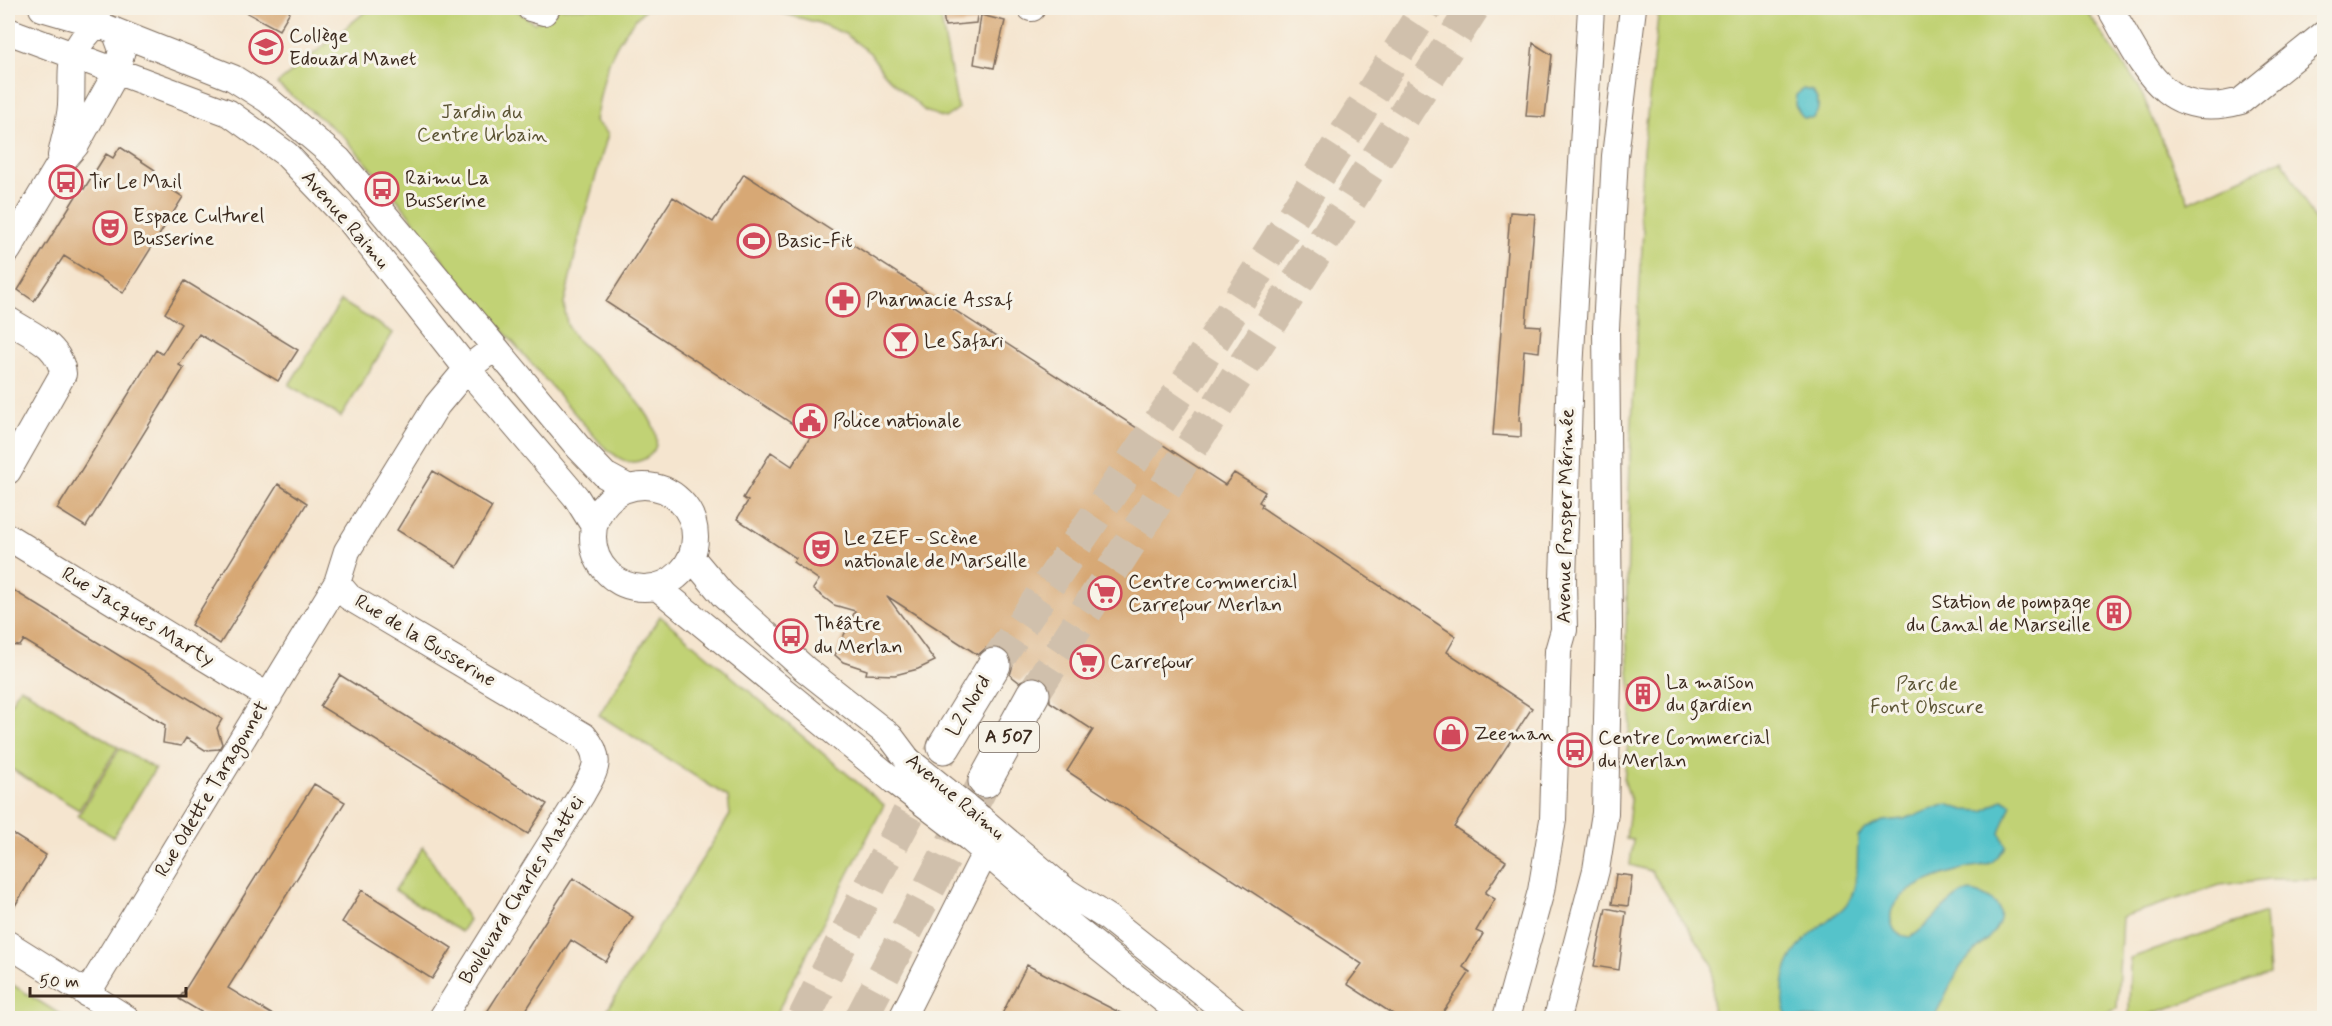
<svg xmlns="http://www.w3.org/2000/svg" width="2332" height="1026" font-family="Mynerve,sans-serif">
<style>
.green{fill:#c1d274;stroke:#7e7e49;stroke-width:1.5}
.water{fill:#55c3ca;stroke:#487674;stroke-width:1.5}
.building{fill:#d7a875}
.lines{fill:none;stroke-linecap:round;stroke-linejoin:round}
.highway-tunnel{stroke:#d0c0ac;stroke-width:33;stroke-dasharray:33 16;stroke-linecap:butt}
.minor-casing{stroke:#7c6b5c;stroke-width:28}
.highway-casing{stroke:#7c6b5c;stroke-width:35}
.minor{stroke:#fff;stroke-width:26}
.highway{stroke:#fff;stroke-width:33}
.minor-bridge-casing{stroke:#7c6b5c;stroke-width:28;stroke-linecap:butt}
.minor-bridge{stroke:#fff;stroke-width:26}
.labels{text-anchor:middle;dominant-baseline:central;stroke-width:6;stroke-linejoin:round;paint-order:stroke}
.shield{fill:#f7f3e8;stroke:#73665b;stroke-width:1.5}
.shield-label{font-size:18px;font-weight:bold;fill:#3b2a1e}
.poi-label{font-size:20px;fill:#3b2a1e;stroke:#f7f3e8;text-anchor:start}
.park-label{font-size:20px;fill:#5c5434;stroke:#f7f3e8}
.street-label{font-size:20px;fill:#3b2a1e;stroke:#f7f3e8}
</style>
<rect width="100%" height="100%" fill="#f7f3e8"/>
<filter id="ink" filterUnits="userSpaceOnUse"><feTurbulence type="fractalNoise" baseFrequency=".0167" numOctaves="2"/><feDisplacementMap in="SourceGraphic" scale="12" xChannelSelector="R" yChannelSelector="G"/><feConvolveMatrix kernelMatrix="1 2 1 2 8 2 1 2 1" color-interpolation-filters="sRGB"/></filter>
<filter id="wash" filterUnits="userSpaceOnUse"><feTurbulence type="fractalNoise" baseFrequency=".008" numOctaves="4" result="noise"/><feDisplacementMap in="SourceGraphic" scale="24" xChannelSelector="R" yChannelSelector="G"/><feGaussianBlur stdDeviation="1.35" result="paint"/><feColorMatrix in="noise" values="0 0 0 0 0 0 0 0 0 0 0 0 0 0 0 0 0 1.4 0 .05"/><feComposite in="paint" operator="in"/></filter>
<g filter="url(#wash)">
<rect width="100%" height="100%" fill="#f5e5cf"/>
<path class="green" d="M 370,8 L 513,8 L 534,23 L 551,16 L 556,8 L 663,8 L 645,9 C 608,46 605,71 595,121 L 608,134 L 583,221 L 564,304 L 567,324 L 574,337 C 594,357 693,437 642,460 C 626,467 615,455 602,445 L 454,274 L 391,191 L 343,136 L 277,84 Z
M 763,8 L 939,8 L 958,109 L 945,118 L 925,111 L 884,74 L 870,53 L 845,34 L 819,23 Z
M 1659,8 L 2084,8 L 2138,85 L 2189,202 L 2282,159 L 2324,238 L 2324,879 L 2269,879 L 2220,885 L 2122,917 L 2117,1009 L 2092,1018 L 1712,1018 L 1713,965 L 1651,871 L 1630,865 L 1633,840 L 1626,839 L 1631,801 L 1624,780 L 1632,706 L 1626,637 L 1630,455 L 1643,230 L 1639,215 L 1643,151 Z
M 341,301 L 393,333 L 341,417 L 289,385 Z
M 660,616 L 884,805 L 774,1018 L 602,1018 L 730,815 L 728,797 L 599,715 Z
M 20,687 L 118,747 L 79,810 L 8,767 L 8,708 Z
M 120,748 L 155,769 L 113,837 L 78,816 Z
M 423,847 L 469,920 L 461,932 L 395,890 Z
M 2265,913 L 2269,974 L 2139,1018 L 2129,1018 L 2130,958 Z
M 8,982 L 66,1018 L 8,1018 Z"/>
<path class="water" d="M 1803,89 L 1812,91 C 1819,99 1821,110 1813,118 L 1803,118 L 1795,105 L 1796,95 Z
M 2003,799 L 2011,804 L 2000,833 L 2006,846 C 2001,852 1997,860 1990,863 C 1983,867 1972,866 1963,869 C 1941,875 1878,894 1893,927 C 1896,935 1903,936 1911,937 C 1930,926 1942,905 1960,895 C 1967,891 1975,892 1982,895 C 2029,916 1973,948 1960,968 C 1950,984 1943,1001 1934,1017 L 1787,1018 C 1774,972 1793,946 1828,920 C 1837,913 1847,907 1851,897 C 1859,878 1857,857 1858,837 L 1865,829 L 1883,821 L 1904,819 L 1947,804 L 1964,810 L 1984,811 Z"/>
<g id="blocks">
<path class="building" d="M 238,8 L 292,8 L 279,30 Z
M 942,8 L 978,8 L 976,23 L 945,26 Z
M 981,15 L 1005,21 L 994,68 L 974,64 Z
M 1533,43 L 1552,55 L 1545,117 L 1526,116 Z
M 120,147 L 155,170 L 151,176 L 183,197 L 123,293 L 64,256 L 34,301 L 18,290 L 81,188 L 84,189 L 106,154 L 113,158 Z
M 744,174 L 1225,485 L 1234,473 L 1265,492 L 1259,502 L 1262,504 L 1261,507 L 1456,636 L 1447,652 L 1532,708 L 1454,827 L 1506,861 L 1485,893 L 1495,899 L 1476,931 L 1483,934 L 1463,967 L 1470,972 L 1439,1018 L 1399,1018 L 1347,984 L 1362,964 L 1067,771 L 1093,730 L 1050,702 L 1049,685 L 1043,678 L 1032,675 L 1019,682 L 1010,675 L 1013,665 L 1010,656 L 1003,649 L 994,646 L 986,648 L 978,655 L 887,596 L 935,661 L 918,669 L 895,675 L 866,674 L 867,670 L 843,662 L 835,655 L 855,611 L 834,605 L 813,589 L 819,580 L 793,562 L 796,558 L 737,519 L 748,501 L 743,498 L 771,452 L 792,466 L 811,436 L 606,302 L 673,197 L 713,222 Z
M 1510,212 L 1535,214 L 1526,325 L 1541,326 L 1539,352 L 1524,350 L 1519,421 L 1521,421 L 1521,437 L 1493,435 Z
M 185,281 L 298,350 L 278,381 L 199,334 L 179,365 L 184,368 L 86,527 L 57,509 L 156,350 L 162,354 L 181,324 L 165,313 Z
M 433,471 L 492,507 L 457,567 L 397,530 Z
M 278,484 L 307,503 L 220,644 L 191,625 Z
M 8,587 L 222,719 L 217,728 L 222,744 L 219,749 L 205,750 L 186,738 L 181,746 L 163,743 L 165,725 L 24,640 L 20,646 L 8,645 Z
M 340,675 L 547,804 L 528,834 L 320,706 Z
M 1655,684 L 1657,703 L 1632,706 L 1630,685 Z
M 314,784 L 345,802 L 228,988 L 278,1018 L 211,1018 L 179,999 Z
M 8,831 L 46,855 L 8,917 Z
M 1616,874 L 1632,876 L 1628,906 L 1612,904 Z
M 573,878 L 633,917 L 606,962 L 571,940 L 521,1018 L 483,1018 Z
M 362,890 L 452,948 L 432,979 L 342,922 Z
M 1606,908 L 1626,912 L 1619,970 L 1594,966 Z
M 1027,965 L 1130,1018 L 1012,1018 L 1002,1014 Z"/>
</g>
</g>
<g filter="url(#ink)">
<use href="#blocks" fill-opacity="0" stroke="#7c6b5c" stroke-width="1.5"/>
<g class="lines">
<path class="highway-tunnel" d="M 994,665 L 1190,377 L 1426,8
M 1033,694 L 1473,8
M 804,1018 L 871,884 L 944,747
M 861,1018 L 985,781"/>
<defs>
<path id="minor" d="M 42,8 L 97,24 L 233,78 L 268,100 L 339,160 L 578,447 L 605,475 L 627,487
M 530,8 L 544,12 L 547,8
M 1031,8 L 1032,8
M 2110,8 C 2143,64 2163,123 2241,101 L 2324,34
M 8,31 L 229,113 L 286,154 L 352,223 L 467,369 L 576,497 L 594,526
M 61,156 C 64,139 70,122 71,105 C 73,65 65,54 97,24
M 8,250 L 59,165 L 76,145 L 116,73 L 122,50 L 115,31
M 8,320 C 31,335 60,344 63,374 L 8,471
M593 537a51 51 0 1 1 102 0a51 51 0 1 1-102 0Z
M 8,537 L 269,697
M 692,558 L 723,595 L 805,669 L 890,736 L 908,760
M 657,587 L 894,781
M 980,818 L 1066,891 L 1108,918 L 1234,1018
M 969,838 L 1068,923 L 1186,1018
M 8,944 L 126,1018
M 87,994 L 337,583
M 442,1018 L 582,794 C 595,771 604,759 584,736 L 349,597 L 337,583 L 347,551 L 437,405 L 467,369 L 494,348
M 902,1018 L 992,839
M 1506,1018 L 1541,891 L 1553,820 L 1558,651 L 1564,630 L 1563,579 L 1570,370 L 1591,8
M 1557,1018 L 1596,870 L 1605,813 L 1609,628 L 1606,329 L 1615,156 L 1633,8"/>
<path id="highway" d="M 944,747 L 994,665
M 985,781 L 1033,694"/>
</defs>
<use href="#minor" class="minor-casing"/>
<use href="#highway" class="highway-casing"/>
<use href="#minor" class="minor"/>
<use href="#highway" class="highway"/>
<defs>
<path id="minor-bridge" d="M 908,760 L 980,818
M 894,781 L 969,838"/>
</defs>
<use href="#minor-bridge" class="minor-bridge-casing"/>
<use href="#minor-bridge" class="minor-bridge"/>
</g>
</g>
<defs>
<symbol id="school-ring" viewBox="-11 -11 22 22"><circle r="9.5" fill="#f7f3e8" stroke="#d1495b" stroke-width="1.5"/><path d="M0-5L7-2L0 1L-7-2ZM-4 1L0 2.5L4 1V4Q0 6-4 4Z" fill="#d1495b"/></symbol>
<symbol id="bus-ring" viewBox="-11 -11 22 22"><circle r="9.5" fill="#f7f3e8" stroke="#d1495b" stroke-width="1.5"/><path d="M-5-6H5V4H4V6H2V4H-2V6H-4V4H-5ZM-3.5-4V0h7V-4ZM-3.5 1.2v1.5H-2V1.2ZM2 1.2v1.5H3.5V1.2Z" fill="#d1495b"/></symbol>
<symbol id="theatre-ring" viewBox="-11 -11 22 22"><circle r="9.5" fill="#f7f3e8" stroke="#d1495b" stroke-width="1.5"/><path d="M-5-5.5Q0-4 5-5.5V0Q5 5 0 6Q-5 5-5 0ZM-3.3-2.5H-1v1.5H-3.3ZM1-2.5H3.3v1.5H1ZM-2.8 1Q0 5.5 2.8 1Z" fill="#d1495b"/></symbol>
<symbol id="stadium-ring" viewBox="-11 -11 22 22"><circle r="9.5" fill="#f7f3e8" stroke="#d1495b" stroke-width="1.5"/><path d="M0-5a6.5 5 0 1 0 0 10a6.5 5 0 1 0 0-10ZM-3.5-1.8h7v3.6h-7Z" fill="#d1495b"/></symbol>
<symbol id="pharmacy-ring" viewBox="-11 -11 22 22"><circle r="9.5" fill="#f7f3e8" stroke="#d1495b" stroke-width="1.5"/><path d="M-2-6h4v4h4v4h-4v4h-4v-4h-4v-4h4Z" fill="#d1495b"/></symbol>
<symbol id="bar-ring" viewBox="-11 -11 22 22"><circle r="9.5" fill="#f7f3e8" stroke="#d1495b" stroke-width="1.5"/><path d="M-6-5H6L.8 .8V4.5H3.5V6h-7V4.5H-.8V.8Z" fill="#d1495b"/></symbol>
<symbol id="civic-ring" viewBox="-11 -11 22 22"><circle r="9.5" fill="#f7f3e8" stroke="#d1495b" stroke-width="1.5"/><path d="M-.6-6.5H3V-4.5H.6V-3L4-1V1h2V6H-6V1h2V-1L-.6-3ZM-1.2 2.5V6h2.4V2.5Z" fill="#d1495b"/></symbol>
<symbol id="supermarket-ring" viewBox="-11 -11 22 22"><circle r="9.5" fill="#f7f3e8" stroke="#d1495b" stroke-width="1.5"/><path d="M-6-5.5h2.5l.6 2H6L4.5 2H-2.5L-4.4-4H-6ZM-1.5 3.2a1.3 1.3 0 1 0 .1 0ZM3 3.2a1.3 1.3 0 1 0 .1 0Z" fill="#d1495b"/></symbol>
<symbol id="building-ring" viewBox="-11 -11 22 22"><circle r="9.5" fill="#f7f3e8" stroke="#d1495b" stroke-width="1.5"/><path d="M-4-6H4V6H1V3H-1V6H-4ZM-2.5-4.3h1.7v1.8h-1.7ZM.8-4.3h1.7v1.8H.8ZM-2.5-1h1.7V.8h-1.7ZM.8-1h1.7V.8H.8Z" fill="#d1495b"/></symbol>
<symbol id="shop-ring" viewBox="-11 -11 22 22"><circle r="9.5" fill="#f7f3e8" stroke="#d1495b" stroke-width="1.5"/><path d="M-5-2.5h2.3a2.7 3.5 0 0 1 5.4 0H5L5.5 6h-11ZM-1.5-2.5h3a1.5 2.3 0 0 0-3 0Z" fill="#d1495b"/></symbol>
</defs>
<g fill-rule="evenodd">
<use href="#school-ring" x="247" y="28" width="38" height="38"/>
<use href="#bus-ring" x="47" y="163" width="38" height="38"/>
<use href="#bus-ring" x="363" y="170" width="38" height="38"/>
<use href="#theatre-ring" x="91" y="209" width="38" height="38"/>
<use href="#stadium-ring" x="735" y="222" width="38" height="38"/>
<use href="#pharmacy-ring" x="824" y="281" width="38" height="38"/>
<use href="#bar-ring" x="882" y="322" width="38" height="38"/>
<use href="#civic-ring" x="791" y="402" width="38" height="38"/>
<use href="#theatre-ring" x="802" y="530" width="38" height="38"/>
<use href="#supermarket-ring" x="1086" y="574" width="38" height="38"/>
<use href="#building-ring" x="2095" y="594" width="38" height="38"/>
<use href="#bus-ring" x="772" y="617" width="38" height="38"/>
<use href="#supermarket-ring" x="1068" y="643" width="38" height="38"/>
<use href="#building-ring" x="1624" y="675" width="38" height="38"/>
<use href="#shop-ring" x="1432" y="715" width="38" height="38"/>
<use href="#bus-ring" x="1556" y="731" width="38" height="38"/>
</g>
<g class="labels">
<rect class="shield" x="979" y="722" width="60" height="30" rx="4.5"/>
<g class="shield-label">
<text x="1009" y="737">A 507</text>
</g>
<g class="poi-label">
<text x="289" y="36">Collège<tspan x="289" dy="23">Edouard Manet</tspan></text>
<text x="405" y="178">Raimu La<tspan x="405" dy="23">Busserine</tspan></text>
<text x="89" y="182">Tir Le Mail</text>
<text x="133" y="216">Espace Culturel<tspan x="133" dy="23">Busserine</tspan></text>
<text x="777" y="241">Basic-Fit</text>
<text x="866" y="300">Pharmacie Assaf</text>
<text x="924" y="341">Le Safari</text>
<text x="833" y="421">Police nationale</text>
<text x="844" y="538">Le ZEF - Scène<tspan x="844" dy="23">nationale de Marseille</tspan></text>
<text x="1128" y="582">Centre commercial<tspan x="1128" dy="23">Carrefour Merlan</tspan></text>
<text x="2091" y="602" text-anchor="end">Station de pompage<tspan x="2091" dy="23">du Canal de Marseille</tspan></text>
<text x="814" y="624">Théâtre<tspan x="814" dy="23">du Merlan</tspan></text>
<text x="1110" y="662">Carrefour</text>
<text x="1666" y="682">La maison<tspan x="1666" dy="23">du gardien</tspan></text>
<text x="1474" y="734">Zeeman</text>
<text x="1598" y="738">Centre Commercial<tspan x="1598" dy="23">du Merlan</tspan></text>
</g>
<g class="park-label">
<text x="482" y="112">Jardin du<tspan x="482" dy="23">Centre Urbain</tspan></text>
<text x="1927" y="684">Parc de<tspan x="1927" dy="23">Font Obscure</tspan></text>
</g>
<g class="street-label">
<text transform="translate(345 220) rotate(49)">Avenue Raimu</text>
<text transform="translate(1566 516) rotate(-89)">Avenue Prosper Mérimée</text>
<text transform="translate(138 617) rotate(31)">Rue Jacques Marty</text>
<text transform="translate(425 641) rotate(31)">Rue de la Busserine</text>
<text transform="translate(969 706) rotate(-59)">L2 Nord</text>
<text transform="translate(212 789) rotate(-59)">Rue Odette Taragonnet</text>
<text transform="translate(955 797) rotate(40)">Avenue Raimu</text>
<text transform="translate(522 890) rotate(-58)">Boulevard Charles Mattei</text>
</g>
</g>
<rect width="2332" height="1026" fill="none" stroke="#f7f3e8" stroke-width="30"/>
<path d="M30 987v9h156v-9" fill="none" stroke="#3b2a1e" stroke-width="3"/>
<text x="39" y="987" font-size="18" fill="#3b2a1e" stroke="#f7f3e8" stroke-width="4.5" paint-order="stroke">50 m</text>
</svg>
